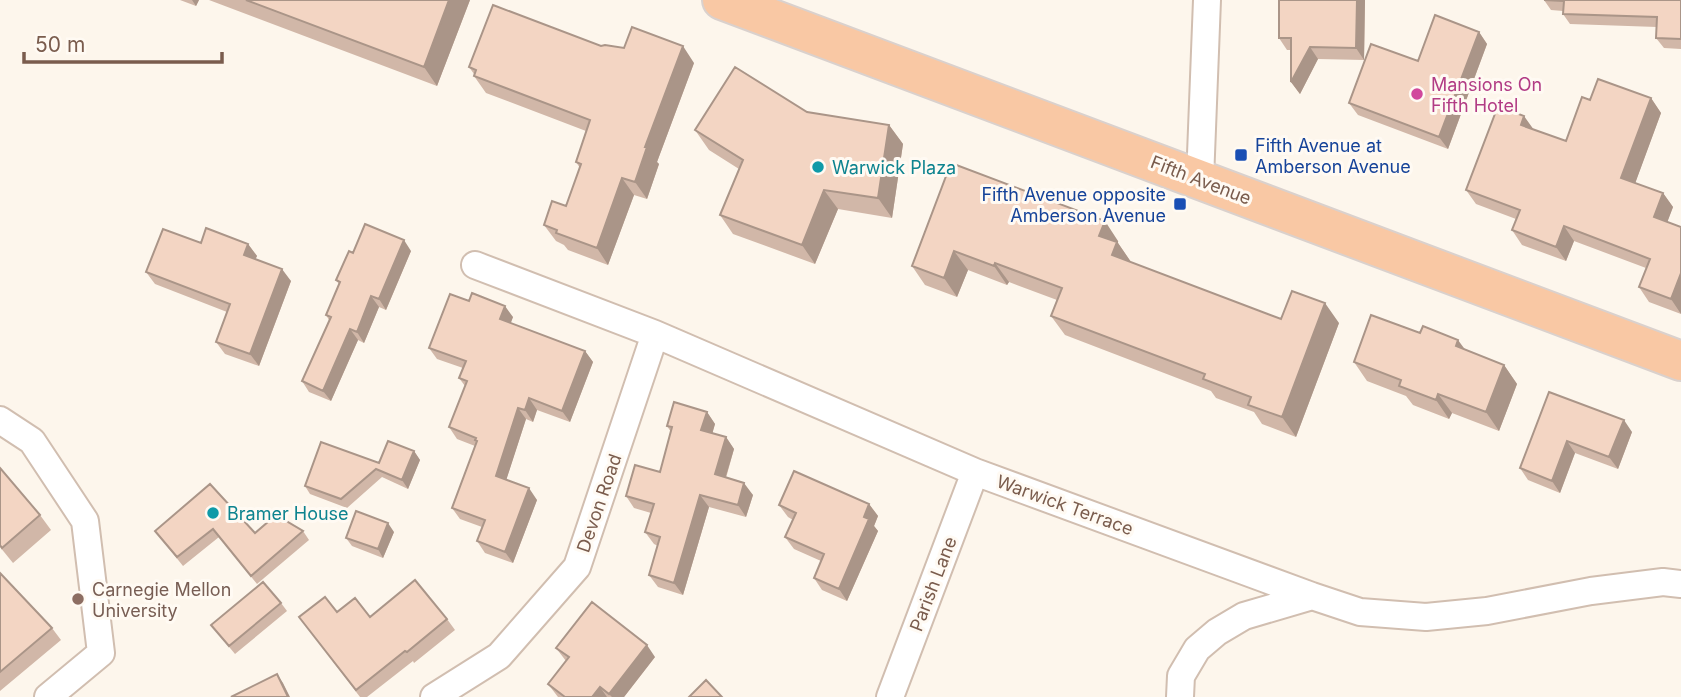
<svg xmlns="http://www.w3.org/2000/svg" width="1681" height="697" font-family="Inter,sans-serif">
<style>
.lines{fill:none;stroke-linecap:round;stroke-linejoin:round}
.minor-casing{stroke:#d1beb0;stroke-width:30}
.trunk-casing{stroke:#dad1cd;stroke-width:42}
.minor{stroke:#fff;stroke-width:26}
.trunk{stroke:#f9c8a4;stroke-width:38}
.wall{fill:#d1b7a8}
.shaded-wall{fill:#aa9588}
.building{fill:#f3d5c3;stroke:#aa9588;stroke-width:2}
.hotel-dot{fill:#d1479c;stroke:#fffaf3;stroke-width:2.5}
.transit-dot{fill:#1a4fb4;stroke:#fffaf3;stroke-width:2.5}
.culture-dot{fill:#0f9aa8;stroke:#fffaf3;stroke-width:2.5}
.education-dot{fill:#8d6e63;stroke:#fffaf3;stroke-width:2.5}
.labels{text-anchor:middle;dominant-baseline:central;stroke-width:6;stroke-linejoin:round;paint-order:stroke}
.hotel-label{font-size:18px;fill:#b23c85;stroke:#fffaf3;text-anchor:start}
.transit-label{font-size:18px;fill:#164399;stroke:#fffaf3;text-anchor:start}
.culture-label{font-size:18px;fill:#0d838f;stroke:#fffaf3;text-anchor:start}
.street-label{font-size:18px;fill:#7a5c4d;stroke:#fffaf3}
.education-label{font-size:18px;fill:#785e54;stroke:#fffaf3;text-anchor:start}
</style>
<rect width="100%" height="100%" fill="#fdf6ec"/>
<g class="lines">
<defs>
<path id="minor" d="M 1200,180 L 1207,0
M 475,265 L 655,334 L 975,472 L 1312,596 L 1360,612 L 1426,617 L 1487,611 L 1591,591 L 1663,582 L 1681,584
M 0,420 L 32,441 L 85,521 L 101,653 L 48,697
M 434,697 L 499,656 L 577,567 L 655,334
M 890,697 L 975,472
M 1180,697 L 1181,676 L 1197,649 L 1217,632 L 1244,616 L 1312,596"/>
<path id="trunk" d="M 722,0 L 1681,361"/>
</defs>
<use href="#minor" class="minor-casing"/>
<use href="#trunk" class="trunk-casing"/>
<use href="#minor" class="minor"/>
<use href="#trunk" class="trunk"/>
</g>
<path class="wall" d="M 180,0 L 199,0 L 196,6 Z
M 209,0 L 470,0 L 437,86 Z
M 1365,0 L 1364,60 L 1318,59 L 1300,94 L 1291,82 L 1291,50 L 1287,50 L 1279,38 Z
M 1544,0 L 1681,0 L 1681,49 L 1664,48 L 1656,38 L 1657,27 L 1570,24 L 1563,14 L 1563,11 L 1551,10 Z
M 1479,32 L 1487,44 L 1448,149 L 1358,115 L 1349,103 L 1418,61 Z
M 601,46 L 694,63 L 657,162 L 659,164 L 647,199 L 634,195 L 608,265 L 568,250 L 564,245 L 556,241 L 544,225 L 566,206 L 580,168 L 576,162 L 586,131 L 486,93 L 474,76 L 474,74 L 469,67 Z
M 1651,98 L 1661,113 L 1635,183 L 1663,193 L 1673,207 L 1667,222 L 1681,314 L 1649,302 L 1639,287 L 1646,268 L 1574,241 L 1566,261 L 1522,245 L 1512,230 L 1516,219 L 1476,204 L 1466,190 L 1534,130 L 1566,141 L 1590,100 Z
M 807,112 L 889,125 L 903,144 L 892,218 L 838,209 L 815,264 L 733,234 L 720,215 L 739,169 L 709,150 L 695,130 Z
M 951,163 L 1118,241 L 1118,243 L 1131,262 L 1281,319 L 1339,323 L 1296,437 L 1262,424 L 1254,412 L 1216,398 L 1211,391 L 1065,335 L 1051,316 L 1057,300 L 1009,282 L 1007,285 L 968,270 L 957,297 L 925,285 L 912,266 Z
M 201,243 L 248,244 L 257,256 L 255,259 L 291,281 L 259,366 L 225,354 L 216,342 L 227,312 L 155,284 L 146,272 Z
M 411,251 L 386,310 L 379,307 L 364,343 L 358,340 L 331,401 L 309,392 L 302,381 L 329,320 L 326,315 L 339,284 L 336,280 L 353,253 Z
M 469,301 L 513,317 L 510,323 L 585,351 L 593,362 L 570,422 L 537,410 L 533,422 L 526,419 L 506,480 L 537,500 L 513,563 L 485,553 L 477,541 L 482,527 L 460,519 L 452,508 L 475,446 L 457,439 L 449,427 L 465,386 L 459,378 L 463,368 L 437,359 L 429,348 Z
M 1465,350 L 1504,365 L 1517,384 L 1499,431 L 1452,413 L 1449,419 L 1413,405 L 1406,396 L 1367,381 L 1354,362 Z
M 1549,392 L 1632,432 L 1618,469 L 1575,453 L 1560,493 L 1528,480 L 1520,468 Z
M 707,412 L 715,424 L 712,433 L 726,437 L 734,449 L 726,478 L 753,495 L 746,517 L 709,507 L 683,595 L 658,587 L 649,575 L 658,546 L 654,544 L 645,532 L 651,513 L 634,508 L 626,496 L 660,472 L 671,432 L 667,426 Z
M 414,451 L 420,460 L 408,489 L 382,477 L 347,508 L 310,494 L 305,486 Z
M 0,468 L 40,515 L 51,530 L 13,563 L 0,547 Z
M 210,484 L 255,533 L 303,531 L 309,540 L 257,584 L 219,537 L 183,566 L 155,531 Z
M 869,504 L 878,516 L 874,526 L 878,531 L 847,601 L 822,590 L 814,578 L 821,561 L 794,549 L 785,537 L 793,520 L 788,517 L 779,505 Z
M 394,532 L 383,558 L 352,546 L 346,538 Z
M 0,573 L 52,628 L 61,640 L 0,691 Z
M 281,603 L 287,611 L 235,654 L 211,625 Z
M 337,612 L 370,617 L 447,619 L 455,630 L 414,663 L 413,661 L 367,697 L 360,697 L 299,617 Z
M 556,648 L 655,657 L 624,697 L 558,697 L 548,684 L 566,661 Z"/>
<path class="shaded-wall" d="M 192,0 L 199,0 L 196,6 Z
M 449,0 L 470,0 L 437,86 L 424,67 Z
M 1357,0 L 1365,0 L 1364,60 L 1356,48 Z
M 1479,32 L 1487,44 L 1448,149 L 1439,137 Z
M 683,46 L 694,63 L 657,162 L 659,164 L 647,199 L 635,182 L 645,147 Z
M 1310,47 L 1318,59 L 1300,94 L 1291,82 Z
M 1651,98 L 1661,113 L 1632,192 L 1621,178 Z
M 1524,116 L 1534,130 L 1521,125 Z
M 889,125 L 903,144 L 892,218 L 878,198 Z
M 622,178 L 634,195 L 608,265 L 597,248 Z
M 824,190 L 838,209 L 815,264 L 802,245 Z
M 1663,193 L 1673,207 L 1664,231 L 1654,217 Z
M 1105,221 L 1118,241 L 1118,243 L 1131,262 L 1126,274 L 1099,236 Z
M 1564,226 L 1574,241 L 1566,261 L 1556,247 Z
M 404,240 L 411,251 L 386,310 L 379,299 Z
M 248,244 L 257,256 L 252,267 L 244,255 Z
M 954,251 L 968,270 L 957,297 L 944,278 Z
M 995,263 L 1009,282 L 1007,285 L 994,266 Z
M 282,269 L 291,281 L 259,366 L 250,354 Z
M 1681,273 L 1681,314 L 1671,299 Z
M 371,296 L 379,307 L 364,343 L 357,332 Z
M 1325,303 L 1339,323 L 1296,437 L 1282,417 Z
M 505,306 L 513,317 L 508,331 L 500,319 Z
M 350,329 L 358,340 L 331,401 L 323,391 Z
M 1458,340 L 1472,359 L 1456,346 Z
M 585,351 L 593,362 L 570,422 L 562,411 Z
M 1504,365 L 1517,384 L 1499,431 L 1486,412 Z
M 1438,394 L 1452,413 L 1449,419 L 1436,400 Z
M 529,398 L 537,410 L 533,422 L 525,410 Z
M 518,408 L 526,419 L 504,487 L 496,476 Z
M 707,412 L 715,424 L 710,442 L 701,430 Z
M 1624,420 L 1632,432 L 1618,469 L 1609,457 Z
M 726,437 L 734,449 L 723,486 L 715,474 Z
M 1567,441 L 1575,453 L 1560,493 L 1552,481 Z
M 414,451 L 420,460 L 408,489 L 402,480 Z
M 744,483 L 753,495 L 746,517 L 738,505 Z
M 529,488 L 537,500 L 513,563 L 505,552 Z
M 700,495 L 709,507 L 683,595 L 674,583 Z
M 869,504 L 878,516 L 874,526 L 878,531 L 847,601 L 839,589 Z
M 388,523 L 394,532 L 383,558 L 378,549 Z
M 647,645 L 655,657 L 624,697 L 612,697 L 609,694 Z
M 277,674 L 283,683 L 290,697 L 288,697 Z
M 600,687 L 607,697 L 592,697 Z"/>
<path class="building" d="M 246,0 L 449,0 L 424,67 Z
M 1279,0 L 1357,0 L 1356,48 L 1310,47 L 1291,82 L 1291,38 L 1279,38 Z
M 1544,0 L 1681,0 L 1681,39 L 1656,38 L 1657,17 L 1563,14 L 1564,1 Z
M 493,5 L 601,46 L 605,45 L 624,48 L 632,27 L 683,46 L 645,147 L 647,147 L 635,182 L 622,178 L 597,248 L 556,233 L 557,230 L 544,225 L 552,201 L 566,206 L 581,164 L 576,162 L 590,120 L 474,76 L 476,70 L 469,67 Z
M 1435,15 L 1479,32 L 1439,137 L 1349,103 L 1371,44 L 1418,61 Z
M 735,67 L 807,112 L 889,125 L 878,198 L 824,190 L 802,245 L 720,215 L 743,160 L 695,130 Z
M 1598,79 L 1651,98 L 1621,178 L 1663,193 L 1654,217 L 1681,227 L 1681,273 L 1671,299 L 1639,287 L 1650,259 L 1564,226 L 1556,247 L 1512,230 L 1520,210 L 1466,190 L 1498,106 L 1524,116 L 1521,125 L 1566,141 L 1582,97 L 1590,100 Z
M 951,163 L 1105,221 L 1099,236 L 1117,242 L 1112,255 L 1281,319 L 1292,291 L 1325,303 L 1282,417 L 1248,405 L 1251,397 L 1203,379 L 1205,374 L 1051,316 L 1062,288 L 995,263 L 994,266 L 954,251 L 944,278 L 912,266 Z
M 365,224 L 404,240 L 379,299 L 371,296 L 357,332 L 350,329 L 323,391 L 302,381 L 331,317 L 326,315 L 340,282 L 336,280 L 349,251 L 353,253 Z
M 206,228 L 248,244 L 244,255 L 282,269 L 250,354 L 216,342 L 230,304 L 146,272 L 163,229 L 201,243 Z
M 472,293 L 505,306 L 500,319 L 585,351 L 562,411 L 529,398 L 525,410 L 518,408 L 496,476 L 529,488 L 505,552 L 477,541 L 485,520 L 452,508 L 477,441 L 475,440 L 476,438 L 449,427 L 467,381 L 459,378 L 466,361 L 429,348 L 450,294 L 469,301 Z
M 1371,315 L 1420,333 L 1423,326 L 1458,340 L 1456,346 L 1504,365 L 1486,412 L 1438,394 L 1436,400 L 1399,386 L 1401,380 L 1354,362 Z
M 1549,392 L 1624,420 L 1609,457 L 1567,441 L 1552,481 L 1520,468 Z
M 674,402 L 707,412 L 701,430 L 726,437 L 715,474 L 744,483 L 738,505 L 700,495 L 674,583 L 649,575 L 660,537 L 645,532 L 654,504 L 626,496 L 635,465 L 660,472 L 672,427 L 667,426 Z
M 388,441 L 414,451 L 402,480 L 376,469 L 341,499 L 305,486 L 321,442 L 379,463 Z
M 0,468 L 40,515 L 2,548 L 0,545 Z
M 794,471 L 869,504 L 864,517 L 869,519 L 839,589 L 814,578 L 824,554 L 785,537 L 796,513 L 779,505 Z
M 210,484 L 255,533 L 276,515 L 303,531 L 251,576 L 213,529 L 177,557 L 155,531 Z
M 356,511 L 388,523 L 378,549 L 346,538 Z
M 0,573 L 52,628 L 0,672 Z
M 415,580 L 447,619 L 407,652 L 405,651 L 356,690 L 299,617 L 325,597 L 337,612 L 355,598 L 370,617 Z
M 263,582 L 281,603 L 229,646 L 211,625 Z
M 592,602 L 647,645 L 609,694 L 600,687 L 592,697 L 565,697 L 548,684 L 569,657 L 556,648 Z
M 277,674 L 288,697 L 231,697 Z
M 706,680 L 722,697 L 689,697 Z"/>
<circle class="hotel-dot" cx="1417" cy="94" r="7"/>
<g class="transit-dot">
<rect x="1234" y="148" width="14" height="14" rx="3.5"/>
<rect x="1173" y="197" width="14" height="14" rx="3.5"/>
</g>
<g class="culture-dot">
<circle cx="818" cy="167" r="7"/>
<circle cx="213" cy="513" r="7"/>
</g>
<circle class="education-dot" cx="78" cy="599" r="7"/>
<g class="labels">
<g class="hotel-label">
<text x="1431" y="84">Mansions On<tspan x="1431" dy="21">Fifth Hotel</tspan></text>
</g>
<g class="transit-label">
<text x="1255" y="145">Fifth Avenue at<tspan x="1255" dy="21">Amberson Avenue</tspan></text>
<text x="1166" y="194" text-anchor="end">Fifth Avenue opposite<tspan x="1166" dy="21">Amberson Avenue</tspan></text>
</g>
<g class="culture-label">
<text x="832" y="167">Warwick Plaza</text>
<text x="227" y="513">Bramer House</text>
</g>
<g class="street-label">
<text transform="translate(1201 180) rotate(21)">Fifth Avenue</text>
<text transform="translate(599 503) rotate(-71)">Devon Road</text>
<text transform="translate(1065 505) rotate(20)">Warwick Terrace</text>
<text transform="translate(933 584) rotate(-69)">Parish Lane</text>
</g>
<g class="education-label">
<text x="92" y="589">Carnegie Mellon<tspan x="92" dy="21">University</tspan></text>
</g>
</g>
<path d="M24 52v10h198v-10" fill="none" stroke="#7a5c4d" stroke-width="3.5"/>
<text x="35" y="52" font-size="21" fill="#7a5c4d" stroke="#fffaf3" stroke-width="5" paint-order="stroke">50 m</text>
</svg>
